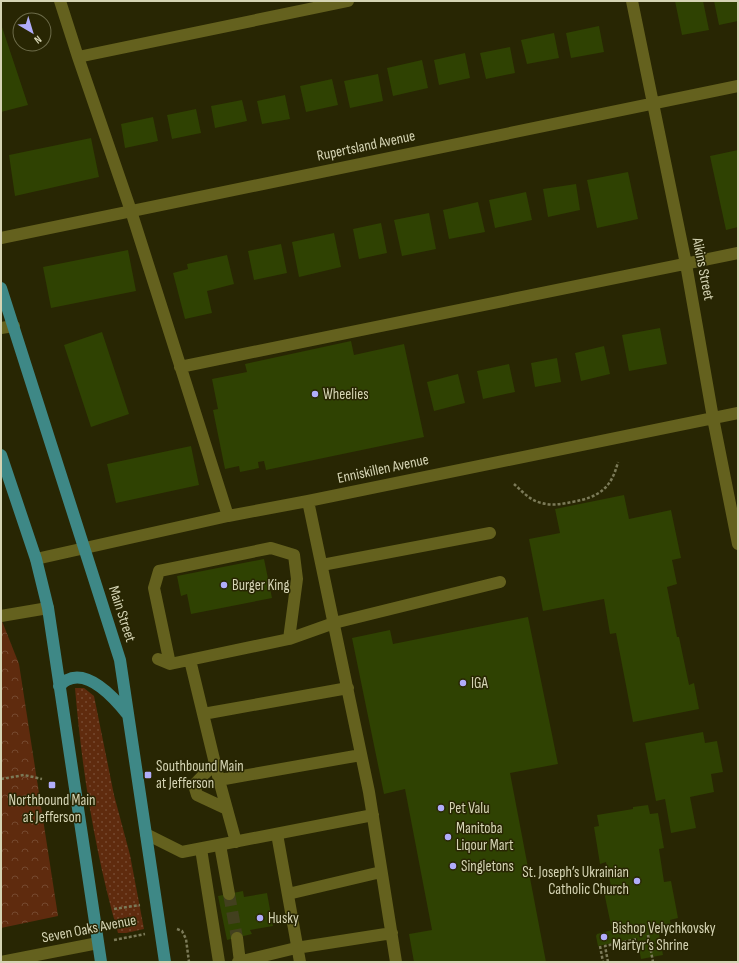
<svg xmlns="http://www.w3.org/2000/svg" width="739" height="963" font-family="'Sofia Sans Condensed',sans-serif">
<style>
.grass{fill:url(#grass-dots)}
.park{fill:url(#park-crowns)}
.building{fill:#2f4202}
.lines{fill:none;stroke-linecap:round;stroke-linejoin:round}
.minor-tunnel{stroke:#42401e;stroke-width:12;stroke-dasharray:12 6;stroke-linecap:butt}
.path{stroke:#7b7a58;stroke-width:2.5;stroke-dasharray:3 2;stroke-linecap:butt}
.minor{stroke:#64611e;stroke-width:12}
.major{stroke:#3e8886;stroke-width:12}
.poi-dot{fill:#b1adfa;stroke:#282603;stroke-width:1.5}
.labels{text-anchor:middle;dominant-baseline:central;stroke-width:3;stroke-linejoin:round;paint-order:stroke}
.street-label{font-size:15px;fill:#d5d4b4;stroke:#282603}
.poi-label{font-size:15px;fill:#d5d4b4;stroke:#282603;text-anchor:start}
</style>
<defs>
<pattern id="grass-dots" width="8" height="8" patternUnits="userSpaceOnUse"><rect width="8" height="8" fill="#5f2b0e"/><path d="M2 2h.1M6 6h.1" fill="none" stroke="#75492f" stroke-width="1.8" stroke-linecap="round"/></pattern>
<pattern id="park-crowns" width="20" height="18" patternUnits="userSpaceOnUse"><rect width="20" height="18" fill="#5f2b0e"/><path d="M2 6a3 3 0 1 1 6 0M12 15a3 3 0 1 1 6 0" fill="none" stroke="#75492f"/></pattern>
</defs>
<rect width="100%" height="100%" fill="#282603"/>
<path class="grass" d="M 75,688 L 84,688 L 94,696 L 114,795 L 130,855 L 144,929 L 126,933 L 118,933 C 95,853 82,771 75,688 Z"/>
<path class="park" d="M 1,621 L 2,621 L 19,664 L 58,916 L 1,928 Z"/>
<path class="building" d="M 675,1 L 703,1 L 709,30 L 682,35 Z
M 714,1 L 738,1 L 738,21 L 719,25 Z
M 1,24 L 28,105 L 1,112 Z
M 599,26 L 604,52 L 571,58 L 566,33 Z
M 554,33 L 559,58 L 527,64 L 521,40 Z
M 510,47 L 515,73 L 486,79 L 480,53 Z
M 465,53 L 470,78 L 439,85 L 434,60 Z
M 422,60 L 428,88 L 393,96 L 387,68 Z
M 378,74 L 383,101 L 350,108 L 344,81 Z
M 332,79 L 338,105 L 306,112 L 300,86 Z
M 285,95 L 290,119 L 262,124 L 257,101 Z
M 242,100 L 247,121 L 215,128 L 211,106 Z
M 196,109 L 201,133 L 172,139 L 167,115 Z
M 153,117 L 158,141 L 125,148 L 121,124 Z
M 91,138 L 99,177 L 15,196 L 9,155 Z
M 738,150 L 738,227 L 726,230 L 710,156 Z
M 628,172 L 638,219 L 597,228 L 587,180 Z
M 576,184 L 580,210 L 548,217 L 543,189 Z
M 526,192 L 532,220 L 495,228 L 489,200 Z
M 478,202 L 485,232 L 449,239 L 443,210 Z
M 429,213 L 436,249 L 402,256 L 394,220 Z
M 381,223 L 387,253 L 359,259 L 353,229 Z
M 334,233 L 341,267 L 299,277 L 292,242 Z
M 281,244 L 287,273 L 254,280 L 248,251 Z
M 128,250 L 136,291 L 51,308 L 43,267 Z
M 227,255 L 234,284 L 207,291 L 212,313 L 185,319 L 173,273 L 188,269 L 187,264 Z
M 660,328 L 667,364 L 629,371 L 622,335 Z
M 102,332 L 129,414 L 91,427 L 64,345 Z
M 351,341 L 354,355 L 404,344 L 424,437 L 266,470 L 264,461 L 258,462 L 259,468 L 240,472 L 239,466 L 225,469 L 213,410 L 218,409 L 212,379 L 247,372 L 245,364 Z
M 604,346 L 610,374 L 581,381 L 575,353 Z
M 557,358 L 561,382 L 535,387 L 531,363 Z
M 509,364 L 515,392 L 483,399 L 477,371 Z
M 458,374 L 465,403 L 434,411 L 427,382 Z
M 191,446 L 199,485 L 116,503 L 107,464 Z
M 624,495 L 629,519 L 671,510 L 681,558 L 672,560 L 677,584 L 667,587 L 677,637 L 679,637 L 689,685 L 694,683 L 699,709 L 633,722 L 616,633 L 610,634 L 604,599 L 543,611 L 529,539 L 560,533 L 555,509 Z
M 264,559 L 272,598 L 191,614 L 187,594 L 181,596 L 177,576 Z
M 528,617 L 558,764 L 510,773 L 546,962 L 414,962 L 409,934 L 432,930 L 405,789 L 384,794 L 352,638 L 390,630 L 393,644 Z
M 703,732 L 705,743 L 717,741 L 723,772 L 711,774 L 714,792 L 690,797 L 696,828 L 671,833 L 665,799 L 656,801 L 645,743 Z
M 648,805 L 650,814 L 658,813 L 664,848 L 659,849 L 664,882 L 671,881 L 678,918 L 670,920 L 672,932 L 659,934 L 663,955 L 641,959 L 637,938 L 598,946 L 596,936 L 597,934 L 612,930 L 604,892 L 612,891 L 606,862 L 600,864 L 594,827 L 599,826 L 597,815 L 633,809 L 633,807 Z
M 243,891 L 244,897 L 267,893 L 273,926 L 250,930 L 252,934 L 227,940 L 218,896 Z"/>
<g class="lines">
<path class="minor-tunnel" d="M 229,894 L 237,938"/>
<path class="path" d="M 514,484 C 522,491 530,501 542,503 C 552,506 562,504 572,502 C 599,497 611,489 618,462
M 1,779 L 24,775 L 42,779
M 114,909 L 140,905
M 177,929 L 182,931 L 186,939 L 189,962
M 648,935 L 653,962
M 114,940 L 145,934
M 600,946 L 603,962
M 608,962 L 605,946 L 637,939"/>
<path class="minor" d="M 60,1 L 78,57 L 131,211 L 228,516
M 632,1 L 686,264 L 713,418 L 738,544
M 78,57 L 348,1
M 1,238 L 738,86
M 1,328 L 14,326
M 180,367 L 738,253
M 308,501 L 369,792 L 396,962
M 36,559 L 228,516 L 308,501 L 738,413
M 322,565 L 490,533
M 1,616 L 48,608
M 158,659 L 170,664 L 289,639 L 334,623 L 500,582
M 190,660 L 219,780 L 361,755
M 170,664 L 154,588 L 159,571 L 271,548 L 294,555 L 297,579 L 289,639
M 203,714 L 348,688
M 215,763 L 194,785 L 197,795 L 227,809
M 219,780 L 236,842
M 146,834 L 182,852 L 373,815
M 277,834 L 300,962
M 220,845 L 229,894
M 201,849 L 219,962
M 288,894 L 381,872
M 237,938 L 240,962
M 1,962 L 98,943
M 238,962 L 296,948 L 392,933"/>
<path class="major" d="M 1,288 L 120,660 L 165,962
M 1,455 L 36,559 L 48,608 L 101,962
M 59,686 C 62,684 64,681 67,680 C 89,669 116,700 128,715"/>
</g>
<g class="poi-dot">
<circle cx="315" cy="394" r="4"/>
<circle cx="224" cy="585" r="4"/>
<circle cx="463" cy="683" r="4"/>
<rect x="144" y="771" width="8" height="8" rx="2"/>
<rect x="48" y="781" width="8" height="8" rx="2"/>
<circle cx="441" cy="808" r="4"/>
<circle cx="448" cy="837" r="4"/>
<circle cx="453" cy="866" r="4"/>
<circle cx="637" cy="881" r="4"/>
<circle cx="260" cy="918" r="4"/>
<circle cx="604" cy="937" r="4"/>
</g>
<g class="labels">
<g class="street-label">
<text transform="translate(366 146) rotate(-12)">Rupertsland Avenue</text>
<text transform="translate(703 269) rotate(79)">Aikins Street</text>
<text transform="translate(383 469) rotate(-12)">Enniskillen Avenue</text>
<text transform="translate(122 614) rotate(72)">Main Street</text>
<text transform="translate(89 929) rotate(-11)">Seven Oaks Avenue</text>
</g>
<g class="poi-label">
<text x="323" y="394">Wheelies</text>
<text x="232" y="585">Burger King</text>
<text x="471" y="683">IGA</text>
<text x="156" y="766">Southbound Main<tspan x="156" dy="17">at Jefferson</tspan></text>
<text x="52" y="800" text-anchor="middle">Northbound Main<tspan x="52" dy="17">at Jefferson</tspan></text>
<text x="449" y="808">Pet Valu</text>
<text x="456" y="828">Manitoba<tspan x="456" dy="17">Liqour Mart</tspan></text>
<text x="461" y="866">Singletons</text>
<text x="629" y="872" text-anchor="end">St. Joseph’s Ukrainian<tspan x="629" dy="17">Catholic Church</tspan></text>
<text x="268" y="918">Husky</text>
<text x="612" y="928">Bishop Velychkovsky<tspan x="612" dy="17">Martyr’s Shrine</tspan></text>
</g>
</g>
<rect width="739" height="963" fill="none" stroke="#d5d4b4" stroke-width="4"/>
<g transform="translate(32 32) rotate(142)"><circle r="19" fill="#282603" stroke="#6d6c4a"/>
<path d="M0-3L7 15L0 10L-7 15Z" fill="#b1adfa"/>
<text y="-6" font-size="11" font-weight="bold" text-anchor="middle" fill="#d5d4b4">N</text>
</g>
</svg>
